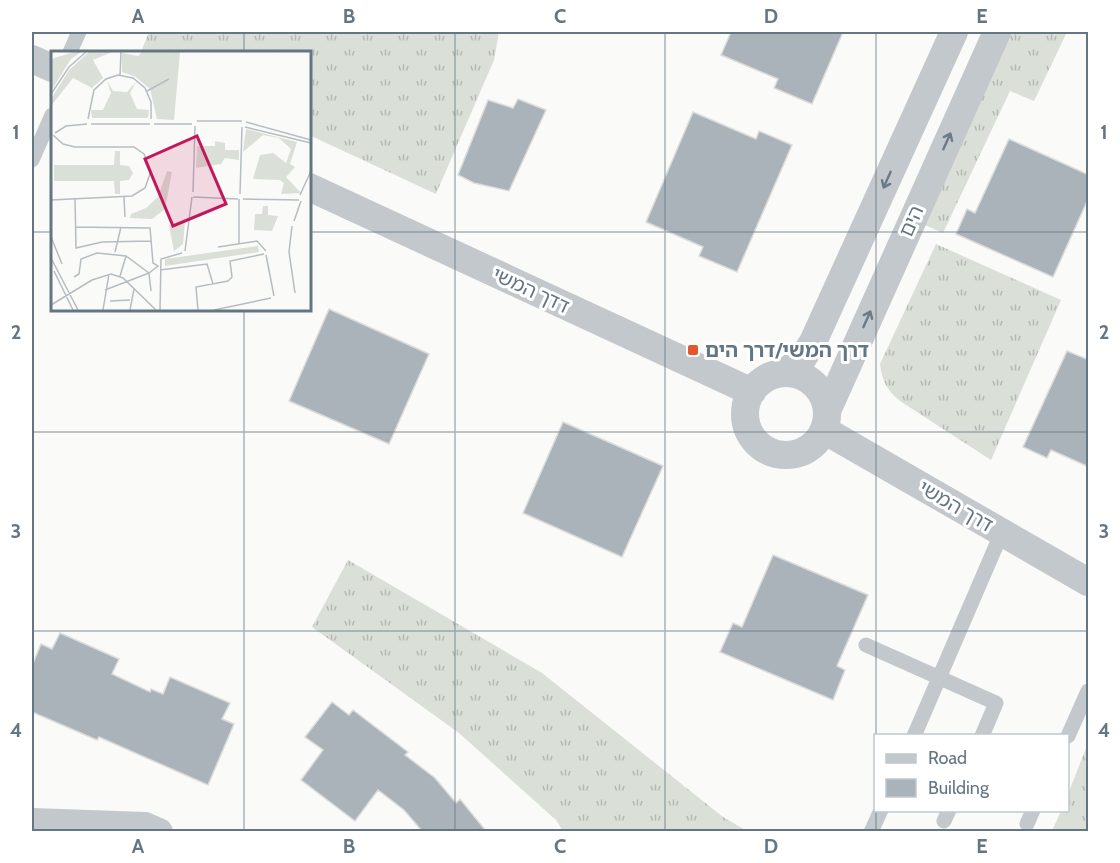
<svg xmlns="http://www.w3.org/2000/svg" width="1120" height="863" font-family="Cabin,'Noto Sans Hebrew',sans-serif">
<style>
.grass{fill:url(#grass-tufts)}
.building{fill:#aab3b9;stroke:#dcdcda;stroke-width:1.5}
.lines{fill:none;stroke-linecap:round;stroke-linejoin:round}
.lane{stroke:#c3c8cc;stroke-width:15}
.street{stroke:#c3c8cc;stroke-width:28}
.oneway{stroke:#6a7a87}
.grid{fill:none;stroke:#657683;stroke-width:1.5;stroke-opacity:0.55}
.poi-dot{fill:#e4572e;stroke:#fff;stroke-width:2}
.labels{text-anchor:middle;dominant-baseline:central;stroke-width:6;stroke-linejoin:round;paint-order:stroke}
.street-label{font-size:20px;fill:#657683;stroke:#fff}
.poi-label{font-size:20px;font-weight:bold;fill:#657683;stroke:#fff;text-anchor:start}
.inset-road{fill:none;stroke:#b5bdc2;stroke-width:1.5}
.view{fill:#c2185b;fill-opacity:0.15;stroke:#c2185b;stroke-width:3}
.inset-edge{fill:none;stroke:#657683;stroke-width:3}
.neatline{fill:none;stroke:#657683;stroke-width:2}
.grid-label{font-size:20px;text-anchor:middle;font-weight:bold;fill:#657683}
</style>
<defs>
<pattern id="grass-tufts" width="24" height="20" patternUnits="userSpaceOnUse" patternTransform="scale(1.5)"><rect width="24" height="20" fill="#dadfd7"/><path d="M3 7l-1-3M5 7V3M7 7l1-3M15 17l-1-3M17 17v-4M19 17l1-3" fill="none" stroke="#b4b9b4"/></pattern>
</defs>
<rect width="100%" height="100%" fill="#fafaf8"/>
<path class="grass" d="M 149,32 L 499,32 L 494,60 L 436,194 L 309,135 L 309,52 L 141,52 Z
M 1004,32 L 1067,32 L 1034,101 L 1010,91 L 943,233 L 916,221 Z
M 936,244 L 1061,300 L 991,460 L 900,401 C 887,390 882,381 880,364 Z
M 348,560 L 542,673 L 723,817 L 747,831 L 563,831 L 556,820 L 459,733 L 312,627 Z
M 1088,743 L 1088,831 L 1052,831 L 1061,811 L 1068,810 L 1068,794 Z"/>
<path class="building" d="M 731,32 L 843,32 L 812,104 L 774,88 L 778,79 L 721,55 Z
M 518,99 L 546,110 L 509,191 L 474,183 L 458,175 L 488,100 L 513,108 Z
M 693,112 L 756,139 L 759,131 L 792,145 L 737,272 L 699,256 L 703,247 L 646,222 Z
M 1009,139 L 1089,175 L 1089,197 L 1053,277 L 956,234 L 967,209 L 975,213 Z
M 329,309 L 429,354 L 389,444 L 289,401 Z
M 1067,351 L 1089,360 L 1089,467 L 1051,450 L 1047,458 L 1023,447 Z
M 563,422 L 663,466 L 622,557 L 523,513 Z
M 773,555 L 868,595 L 837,666 L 845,670 L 833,700 L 720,652 L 733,623 L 742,627 Z
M 60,633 L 119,659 L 112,674 L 150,692 L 151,689 L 163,694 L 170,677 L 230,703 L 222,719 L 234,724 L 208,785 L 99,737 L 97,740 L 32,712 L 32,666 L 41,644 L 52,649 Z
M 332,702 L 349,715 L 353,710 L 408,752 L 405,755 L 435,778 L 456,803 L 460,799 L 486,831 L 422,831 L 404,810 L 378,790 L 355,821 L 301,780 L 323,750 L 305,737 Z"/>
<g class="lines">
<path class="lane" d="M 70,52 L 79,32
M 32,160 L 52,115
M 866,645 L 996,703 L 982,736
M 914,736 L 1002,532
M 1068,736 L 1088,691
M 944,821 L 949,810
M 1027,824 L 1033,810
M 871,832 L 881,810"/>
<path class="street" d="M 32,59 L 52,68
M 309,187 L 752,392
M 783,373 L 801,361 L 813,342 L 954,32
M745 414a41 41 0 1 1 82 0a41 41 0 1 1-82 0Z
M 827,411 L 997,32
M 824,430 L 1088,582
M 32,822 L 145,826 L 159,832"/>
</g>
<defs><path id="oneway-shaft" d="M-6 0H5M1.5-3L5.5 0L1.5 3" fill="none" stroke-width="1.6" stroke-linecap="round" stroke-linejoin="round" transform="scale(1.5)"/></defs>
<g class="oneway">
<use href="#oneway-shaft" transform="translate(947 141) rotate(-66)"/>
<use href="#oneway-shaft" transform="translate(887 180) rotate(114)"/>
<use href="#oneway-shaft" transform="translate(867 319) rotate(-66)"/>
</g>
<path class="grid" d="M 244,32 L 244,52M 455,32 L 455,832M 665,32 L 665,832M 876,32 L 876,736M 32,232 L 52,232M 309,232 L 1088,232M 244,309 L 244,832M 32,432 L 1088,432M 32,631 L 1088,631M 876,810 L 876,832"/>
<rect class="poi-dot" x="687" y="344" width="12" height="12" rx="3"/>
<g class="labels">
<g class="street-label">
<text transform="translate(911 221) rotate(-66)">הים</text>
<text transform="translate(531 290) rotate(25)">דדך המשי</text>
<text transform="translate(956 506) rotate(30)">דרך המשי</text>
</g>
<g class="poi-label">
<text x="705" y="350">דרך המשי/דרך הים</text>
</g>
</g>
<g transform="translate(51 51)">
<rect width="260" height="260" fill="#fafaf8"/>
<path d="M 23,1 L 30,1 L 20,8 L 0,40 L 0,8 ZM 38,1 L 61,1 L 42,9 L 52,27 L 41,37 L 22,27 L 0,55 L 0,48 L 18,19 ZM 91,1 L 129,1 L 123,69 L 106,68 L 99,38 L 85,26 L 71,21 L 71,2 L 87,5 ZM 56,30 L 62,40 L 76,41 L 85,31 L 79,42 L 86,58 L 98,59 L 97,67 L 41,67 L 40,59 L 52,59 L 60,42 ZM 195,78 L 246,91 L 239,113 L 244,116 L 235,126 L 250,142 L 230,143 L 233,132 L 229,129 L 202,128 L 209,104 L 222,102 L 235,112 L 240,98 L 228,87 L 212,84 L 192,101 ZM 164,90 L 174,92 L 174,99 L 188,99 L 188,109 L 174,107 L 170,113 L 145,117 L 146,95 L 164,95 ZM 64,100 L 69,100 L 69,114 L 78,115 L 82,122 L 78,129 L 69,130 L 69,143 L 64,143 L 63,130 L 3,130 L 3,114 L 63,114 ZM 116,120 L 121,121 L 114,158 L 101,168 L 79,167 L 80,163 L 95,157 L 107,146 ZM 212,155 L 217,155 L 217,164 L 227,165 L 221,180 L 203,179 L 204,163 L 211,163 ZM 134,170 L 132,193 L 123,200 L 118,174 ZM 207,195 L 208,201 L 114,215 L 114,208 Z" fill="#dadfd7"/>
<path class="inset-road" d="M 69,25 L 70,1M 96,40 L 118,28M 0,43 L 18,16 L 35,1M 37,68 L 43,39 L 55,28 L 67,24 L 82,27 L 94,37 L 100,51 L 100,68M 146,70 L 191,70M 195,71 L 260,89M 40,73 L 99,73M 103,73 L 141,73M 194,76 L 260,92M 4,82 L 15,75 L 36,73M 142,141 L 144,75M 189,143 L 191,76M 249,144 L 260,120M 73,146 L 74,166M 142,146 L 187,148M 24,147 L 25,197 L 51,191 L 100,190M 192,148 L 248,149M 0,149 L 81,145 L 94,137 L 100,120 L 93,103 L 83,96 L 24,96 L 12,93 L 2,84M 243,170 L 250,150M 241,175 L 238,201 L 244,242M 24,176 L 99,177 L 102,212 L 107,215 L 98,222 L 100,240M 0,186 L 11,213M 188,193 L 188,148M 167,196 L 206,190 L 215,200M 134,200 L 141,146M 64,201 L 70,176M 215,204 L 223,245M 0,207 L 27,259M 109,219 L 156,213 L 162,233M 3,220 L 22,259M 69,225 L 75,205M 23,226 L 28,223 L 30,208 L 46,202 L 75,205 L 98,222 L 54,239M 59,250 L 79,249M 0,254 L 41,229 L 60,223 L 72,227 L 105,259M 52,259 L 58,223M 79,259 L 83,238M 109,259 L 110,208 L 131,202M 147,259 L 145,236 L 177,230 L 181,226 L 179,210 L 213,203M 163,259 L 220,247"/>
<path class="view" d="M 146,85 L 175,153 L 122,175 L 94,108 Z"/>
<rect width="260" height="260" class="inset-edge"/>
</g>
<rect width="1120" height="863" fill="none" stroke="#ffffff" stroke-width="66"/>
<rect x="874" y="734" width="195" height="78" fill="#ffffff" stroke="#c1c8cd" stroke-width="1.5"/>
<rect x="886" y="754" width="30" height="9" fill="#c3c8cc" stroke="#c1c8cd" stroke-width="1.5"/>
<text x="928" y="764" font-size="18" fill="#657683">Road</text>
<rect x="886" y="779" width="30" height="18" fill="#aab3b9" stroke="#c1c8cd" stroke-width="1.5"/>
<text x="928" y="794" font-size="18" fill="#657683">Building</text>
<rect x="33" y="33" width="1054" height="797" class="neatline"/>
<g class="grid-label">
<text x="138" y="23">A</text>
<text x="349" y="23">B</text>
<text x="560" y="23">C</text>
<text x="771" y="23">D</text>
<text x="982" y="23">E</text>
<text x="16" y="139">1</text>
<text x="1104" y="139">1</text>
<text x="16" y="339">2</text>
<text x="1104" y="339">2</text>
<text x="16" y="538">3</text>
<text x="1104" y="538">3</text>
<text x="16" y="737">4</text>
<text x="1104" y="737">4</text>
<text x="138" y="853">A</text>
<text x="349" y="853">B</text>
<text x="560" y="853">C</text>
<text x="771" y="853">D</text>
<text x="982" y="853">E</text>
</g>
</svg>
